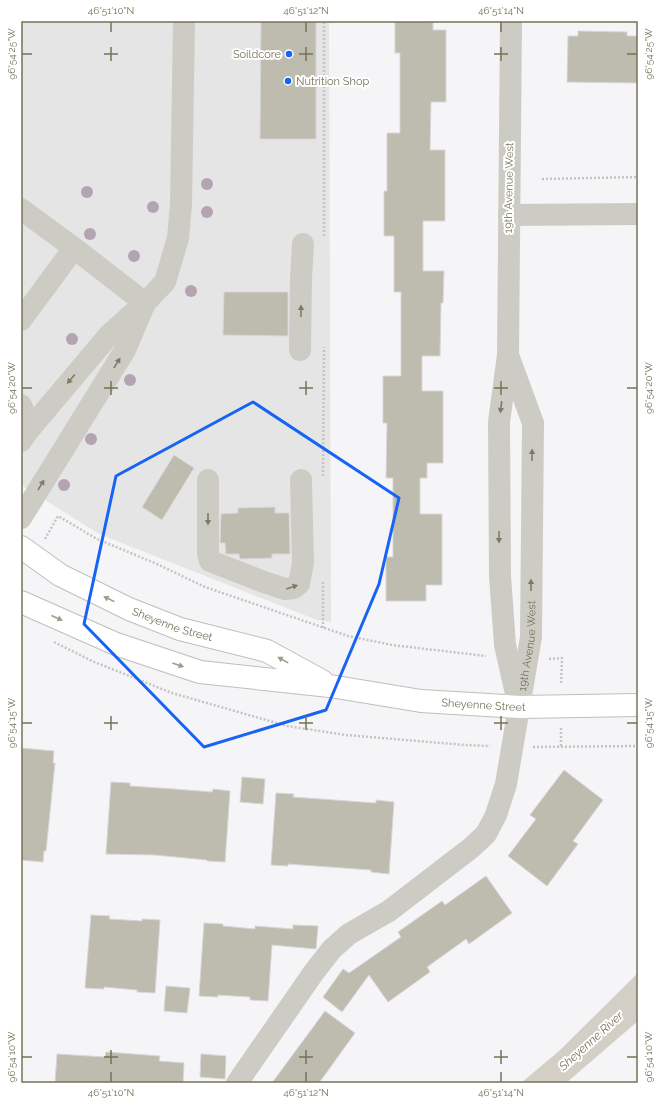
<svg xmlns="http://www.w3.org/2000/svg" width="659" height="1104" font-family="Raleway,sans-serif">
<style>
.built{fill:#e6e5e5}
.water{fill:#d4cfc6}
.building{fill:#bebbaf;stroke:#d7d6d9}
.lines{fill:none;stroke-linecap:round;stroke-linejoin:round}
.major-casing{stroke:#c0bfb7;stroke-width:24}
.path{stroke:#c5c4c0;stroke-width:2.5;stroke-dasharray:2 2;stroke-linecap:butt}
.minor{stroke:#cdccc4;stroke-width:22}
.major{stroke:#fff;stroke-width:22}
.tree{fill:#b4a4b1}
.oneway{fill:#7f7b62}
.oneway2{fill:#9f9c89}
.marked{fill:none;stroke:#1763f4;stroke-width:3;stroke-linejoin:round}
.ticks{fill:none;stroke:#767257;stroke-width:1.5}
.poi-dot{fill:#1763f4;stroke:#fff;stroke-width:1.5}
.labels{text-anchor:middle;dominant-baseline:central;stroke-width:4;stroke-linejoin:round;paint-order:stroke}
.poi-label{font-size:11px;fill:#767257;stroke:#fff;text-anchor:end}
.street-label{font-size:11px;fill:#767257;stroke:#fff}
.water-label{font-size:12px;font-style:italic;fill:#7d725a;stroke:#fff}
.neatline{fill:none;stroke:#767257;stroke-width:1.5}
.ticks-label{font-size:10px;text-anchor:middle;fill:#767257}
</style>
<rect width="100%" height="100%" fill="#f5f4f7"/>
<path class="built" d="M 21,21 L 329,21 L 331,622 L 317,620 L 99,534 L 21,485 Z"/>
<path class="water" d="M 638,973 L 638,1021 L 566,1083 L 521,1083 L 559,1051 Z"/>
<path class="building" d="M 261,21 L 316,21 L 316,139 L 260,139 Z
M 395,21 L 433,22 L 433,30 L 446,30 L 446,102 L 431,102 L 430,150 L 445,150 L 445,221 L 423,221 L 423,271 L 444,271 L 443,303 L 441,303 L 440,356 L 422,356 L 422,391 L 443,391 L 443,463 L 427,463 L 427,478 L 420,478 L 420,514 L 442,514 L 442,585 L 426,585 L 426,601 L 386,601 L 386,557 L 393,557 L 393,478 L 386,478 L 387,423 L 383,423 L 383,376 L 401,376 L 401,292 L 394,292 L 394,236 L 384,236 L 384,191 L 387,191 L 387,133 L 400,133 L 400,53 L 395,53 Z
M 578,31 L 627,32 L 627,36 L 638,36 L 638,83 L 567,82 L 568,36 L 578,36 Z
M 224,292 L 288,292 L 288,336 L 223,335 Z
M 174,455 L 194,468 L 162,520 L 142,507 Z
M 275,507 L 275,513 L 289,513 L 290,554 L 272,554 L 272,558 L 240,559 L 239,554 L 226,554 L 225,543 L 220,543 L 221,514 L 238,513 L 238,508 Z
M 21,748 L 54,751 L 53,763 L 55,763 L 46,851 L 44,851 L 43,862 L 21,860 Z
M 564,770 L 603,800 L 573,841 L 578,844 L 547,886 L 508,856 L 536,819 L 530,815 Z
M 242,777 L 265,779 L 263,804 L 240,802 Z
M 111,782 L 130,783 L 130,786 L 174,789 L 212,792 L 213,789 L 230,791 L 225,862 L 207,861 L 207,860 L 155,855 L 106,854 Z
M 276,793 L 294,794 L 293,797 L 348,801 L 376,803 L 376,800 L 394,802 L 389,874 L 371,872 L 371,870 L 316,866 L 288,864 L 288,866 L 271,865 Z
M 486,876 L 512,913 L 469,944 L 466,939 L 427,967 L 430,972 L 388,1002 L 369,975 L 342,1012 L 323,997 L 343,969 L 349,973 L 401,937 L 398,932 L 442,901 L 445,905 Z
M 91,915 L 110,916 L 109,919 L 142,921 L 142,919 L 160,920 L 155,993 L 137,992 L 137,990 L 104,987 L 104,989 L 85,988 Z
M 204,923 L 223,924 L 223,926 L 255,929 L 255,926 L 293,929 L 293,925 L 318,926 L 316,949 L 272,945 L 268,1001 L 250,1000 L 250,997 L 218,995 L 218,997 L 199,996 Z
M 166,986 L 190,988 L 187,1013 L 164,1011 Z
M 325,1011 L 355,1033 L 319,1083 L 272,1083 Z
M 106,1052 L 160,1056 L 159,1061 L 184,1063 L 183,1083 L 55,1083 L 57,1054 L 105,1057 Z
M 201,1054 L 226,1056 L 225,1079 L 200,1077 Z"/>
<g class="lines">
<defs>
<g id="major">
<path id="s2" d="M 21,547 L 60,575 L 129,609 L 180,629 L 267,651 L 322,681"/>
<path id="s3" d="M 21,602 L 116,644 L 200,672 L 330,686 L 421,701 L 520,707 L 638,705"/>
</g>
</defs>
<use href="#major" class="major-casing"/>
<path class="path" d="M 542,179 L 638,177
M 324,236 L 324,21
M 323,476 L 324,347
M 45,539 L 58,516 L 97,539 L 157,564 L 205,587 L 348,636 L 392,645 L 486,656
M 323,628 L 323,581
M 54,642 L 92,661 L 172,693 L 287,726 L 346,735 L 465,745 L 490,746
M 549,659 L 562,658 L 561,685
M 561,746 L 561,728
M 533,747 L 638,746"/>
<g class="minor">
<path d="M 511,21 L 508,355 L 499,422 L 500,576 L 505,645 L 517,698"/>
<path d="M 21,209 L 74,248 L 145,303 L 165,282 L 178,238 L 181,204 L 184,21"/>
<path d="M 509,215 L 638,214"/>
<path d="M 21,320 L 74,248"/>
<path d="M 300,350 L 301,278 L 303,244"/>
<path d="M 21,405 L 26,417 L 28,431"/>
<path d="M 21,441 L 28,431 L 109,335 L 145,303 L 125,350 L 21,518"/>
<path d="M 208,480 L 208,554 L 210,561 L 264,582 L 285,589 L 294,588 L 299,584 L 303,563 L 301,480"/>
<path id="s1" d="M 237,1083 L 314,972 L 332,949 L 349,934 L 389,911 L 471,848 L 486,834 L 496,815 L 506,784 L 531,637 L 533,423 L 508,355"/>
</g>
<use href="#major" class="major"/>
</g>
<g class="tree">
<circle cx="207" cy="184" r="6"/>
<circle cx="87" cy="192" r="6"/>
<circle cx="153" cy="207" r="6"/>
<circle cx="207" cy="212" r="6"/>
<circle cx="90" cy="234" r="6"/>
<circle cx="134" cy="256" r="6"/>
<circle cx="191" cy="291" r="6"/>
<circle cx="72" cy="339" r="6"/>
<circle cx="130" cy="380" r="6"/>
<circle cx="91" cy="439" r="6"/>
<circle cx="64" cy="485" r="6"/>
</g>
<defs><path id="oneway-solid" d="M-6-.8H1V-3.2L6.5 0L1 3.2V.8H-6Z"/></defs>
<g class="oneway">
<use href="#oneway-solid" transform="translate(301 311) rotate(-90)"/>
<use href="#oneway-solid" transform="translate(117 363) rotate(-58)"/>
<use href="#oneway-solid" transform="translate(71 379) rotate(130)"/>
<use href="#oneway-solid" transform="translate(501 407) rotate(97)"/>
<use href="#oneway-solid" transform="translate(532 455) rotate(-89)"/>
<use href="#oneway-solid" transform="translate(41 485) rotate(-59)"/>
<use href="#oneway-solid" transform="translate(208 519) rotate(90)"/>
<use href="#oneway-solid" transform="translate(499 537) rotate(90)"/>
<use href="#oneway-solid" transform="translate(531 585) rotate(-90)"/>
<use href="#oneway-solid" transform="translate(292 587) rotate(-19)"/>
</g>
<g class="oneway2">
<use href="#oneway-solid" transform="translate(109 599) rotate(-154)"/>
<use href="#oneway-solid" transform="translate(57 618) rotate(24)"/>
<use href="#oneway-solid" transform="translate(283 660) rotate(-151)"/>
<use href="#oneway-solid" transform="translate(178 665) rotate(19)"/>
</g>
<path class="marked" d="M 253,402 L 399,498 L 379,584 L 326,710 L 204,747 L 84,624 L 116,476 Z"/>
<path class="ticks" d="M 111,22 L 111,32M 306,22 L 306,32M 501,22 L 501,32M 111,47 L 111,61M 306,47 L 306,61M 501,47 L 501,61M 22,54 L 32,54M 104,54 L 118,54M 299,54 L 313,54M 494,54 L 508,54M 627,54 L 637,54M 111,381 L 111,395M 306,381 L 306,395M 501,381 L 501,395M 22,388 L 32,388M 104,388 L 118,388M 299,388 L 313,388M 494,388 L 508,388M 627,388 L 637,388M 111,716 L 111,730M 306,716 L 306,730M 501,716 L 501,730M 22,723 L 32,723M 104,723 L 118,723M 299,723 L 313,723M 494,723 L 508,723M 627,723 L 637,723M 111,1050 L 111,1064M 306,1050 L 306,1064M 501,1050 L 501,1064M 22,1057 L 32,1057M 104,1057 L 118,1057M 299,1057 L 313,1057M 494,1057 L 508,1057M 627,1057 L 637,1057M 111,1072 L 111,1082M 306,1072 L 306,1082M 501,1072 L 501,1082"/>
<g class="poi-dot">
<circle cx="289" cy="54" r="4"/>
<circle cx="288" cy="81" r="4"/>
</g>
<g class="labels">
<g class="poi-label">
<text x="281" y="54">Soildcore</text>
<text x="296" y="81" text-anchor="start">Nutrition Shop</text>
</g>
<g class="street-label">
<text transform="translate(509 188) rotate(-89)">19th Avenue West</text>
<text stroke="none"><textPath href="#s2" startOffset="171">Sheyenne Street</textPath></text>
<text stroke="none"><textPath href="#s1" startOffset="551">19th Avenue West</textPath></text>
<text stroke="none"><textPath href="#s3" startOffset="478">Sheyenne Street</textPath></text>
</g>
<g class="water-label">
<text transform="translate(591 1041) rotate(-42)">Sheyenne River</text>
</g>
</g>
<rect width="659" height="1104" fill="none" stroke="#ffffff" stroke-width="44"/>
<rect x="22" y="22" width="615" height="1060" class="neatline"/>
<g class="ticks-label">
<text x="111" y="14">46°51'10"N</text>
<text x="306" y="14">46°51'12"N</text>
<text x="501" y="14">46°51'14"N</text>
<text transform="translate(648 54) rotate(-90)" y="4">96°54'25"W</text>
<text transform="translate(11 54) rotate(-90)" y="4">96°54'25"W</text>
<text transform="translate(648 388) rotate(-90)" y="4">96°54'20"W</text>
<text transform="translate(11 388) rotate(-90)" y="4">96°54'20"W</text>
<text transform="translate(648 723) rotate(-90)" y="4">96°54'15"W</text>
<text transform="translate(11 723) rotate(-90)" y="4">96°54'15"W</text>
<text transform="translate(648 1057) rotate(-90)" y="4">96°54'10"W</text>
<text transform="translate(11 1057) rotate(-90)" y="4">96°54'10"W</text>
<text x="111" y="1096">46°51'10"N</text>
<text x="306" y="1096">46°51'12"N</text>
<text x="501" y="1096">46°51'14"N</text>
</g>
</svg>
